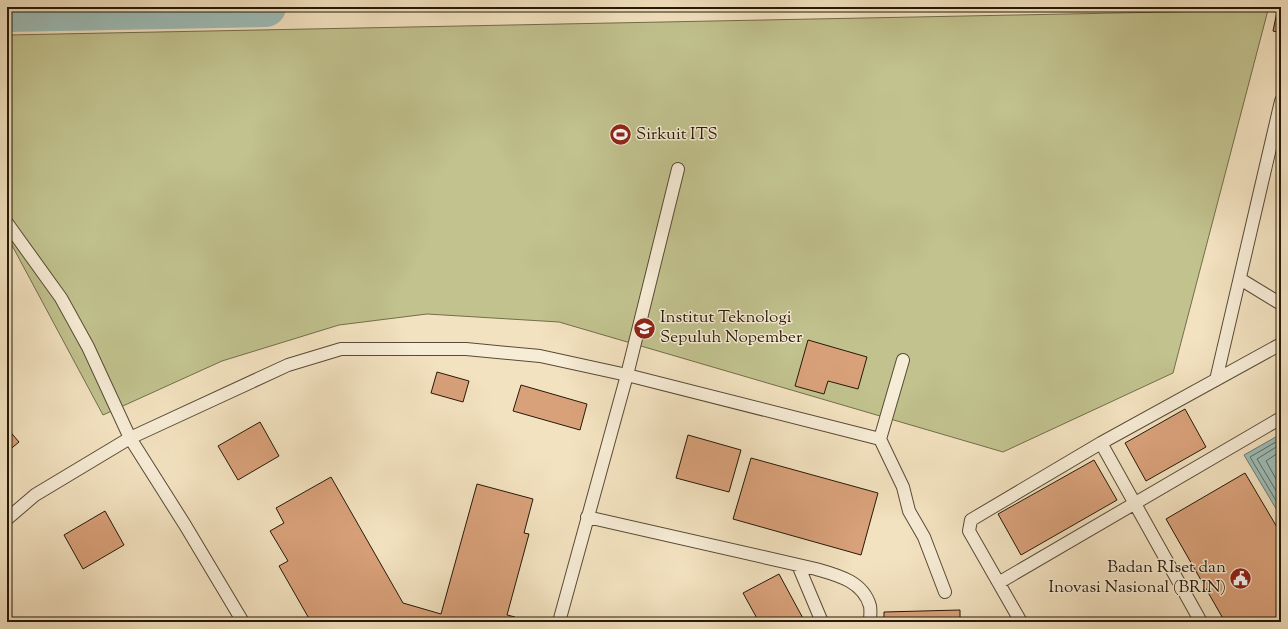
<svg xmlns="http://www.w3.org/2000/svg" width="1288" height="629" font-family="'Sorts Mill Goudy',serif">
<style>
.green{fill:#c1c28e;stroke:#736e4b}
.water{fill:#9dbdb8;stroke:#6d7b72}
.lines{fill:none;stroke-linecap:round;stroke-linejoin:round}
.shore{stroke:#616b60;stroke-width:1}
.river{stroke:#9dbdb8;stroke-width:40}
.building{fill:#d9a17a;stroke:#251908}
.service-casing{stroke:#584b36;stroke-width:14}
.service{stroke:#f7ecd6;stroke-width:12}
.labels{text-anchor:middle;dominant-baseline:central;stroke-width:3;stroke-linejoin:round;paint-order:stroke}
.poi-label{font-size:17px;fill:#251908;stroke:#f7ecd6;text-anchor:start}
</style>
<rect width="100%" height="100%" fill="#f3e2c0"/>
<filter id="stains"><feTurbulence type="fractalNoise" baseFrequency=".005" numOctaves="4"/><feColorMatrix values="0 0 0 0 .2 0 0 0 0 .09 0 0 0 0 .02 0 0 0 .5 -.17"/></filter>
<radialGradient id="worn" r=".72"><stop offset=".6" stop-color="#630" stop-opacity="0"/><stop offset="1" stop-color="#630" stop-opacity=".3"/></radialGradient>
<path class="green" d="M 1268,10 L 1173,373 L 1003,452 L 559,322 L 427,314 L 339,325 L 222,361 L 103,415 L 7,236 L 7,35 Z"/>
<path class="water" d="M 1281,434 L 1281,517 L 1244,455 Z"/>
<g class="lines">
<path class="shore" d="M 1281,439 L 1250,457 L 1281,509
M 1281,444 L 1257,459 L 1281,499
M 1281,451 L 1266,461 L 1281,488"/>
<path class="river" d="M 7,12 L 266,7"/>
</g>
<path class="building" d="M 1277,12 L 1281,13 L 1281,33 L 1273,31 Z
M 808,340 L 867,357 L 858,389 L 828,381 L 824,394 L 795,386 Z
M 437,372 L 469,381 L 463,402 L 431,393 Z
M 521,385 L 587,404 L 580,430 L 513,411 Z
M 1185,409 L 1206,447 L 1146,481 L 1125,443 Z
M 260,422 L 279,456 L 238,480 L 218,446 Z
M 7,428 L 19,442 L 7,452 Z
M 688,435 L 741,450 L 729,492 L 676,478 Z
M 751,458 L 878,493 L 861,555 L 733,519 Z
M 1094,460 L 1117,500 L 1021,555 L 998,514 Z
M 1245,473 L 1281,534 L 1281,622 L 1225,622 L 1166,519 Z
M 331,477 L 403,603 L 441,614 L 477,484 L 533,499 L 524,533 L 529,534 L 507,615 L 515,617 L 514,622 L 311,622 L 279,566 L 288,561 L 270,531 L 284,523 L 276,508 Z
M 105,511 L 124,545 L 83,569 L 64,535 Z
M 779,574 L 805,622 L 759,622 L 743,593 Z
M 960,610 L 960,622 L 884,622 L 884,612 Z"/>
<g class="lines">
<defs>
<path id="service" d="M 7,223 L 61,298 L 88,347 L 130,438 L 185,525 L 243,622
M 1240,279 L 1281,304
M 1216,380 L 1281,101
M 880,439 L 903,360
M 1101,443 L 1201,622
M 587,517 L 816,569 C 837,575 863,581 870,606 C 871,611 870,617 870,622
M 7,519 L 35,495 L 130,438 L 288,365 L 341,349 L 466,349 L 540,356 L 627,375 L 880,439 L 903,487 L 909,511 L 924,537 L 945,592
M 798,565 L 822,622
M 1000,582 L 1281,418
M 559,622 L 627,375 L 678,169
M 1021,622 L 969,531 L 971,520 L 1101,443 L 1281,344"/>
</defs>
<use href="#service" class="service-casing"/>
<use href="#service" class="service"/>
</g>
<defs>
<symbol id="stadium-disc" viewBox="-11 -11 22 22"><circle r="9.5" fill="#8f2418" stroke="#f7ecd6"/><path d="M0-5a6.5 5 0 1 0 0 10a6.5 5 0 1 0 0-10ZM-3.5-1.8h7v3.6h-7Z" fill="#fff"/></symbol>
<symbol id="university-disc" viewBox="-11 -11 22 22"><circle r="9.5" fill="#8f2418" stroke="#f7ecd6"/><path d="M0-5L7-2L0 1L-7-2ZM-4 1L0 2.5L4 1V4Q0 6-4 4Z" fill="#fff"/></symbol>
<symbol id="civic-disc" viewBox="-11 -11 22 22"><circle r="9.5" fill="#8f2418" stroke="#f7ecd6"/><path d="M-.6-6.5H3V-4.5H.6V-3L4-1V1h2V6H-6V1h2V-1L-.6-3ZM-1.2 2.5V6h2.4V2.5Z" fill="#fff"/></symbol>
</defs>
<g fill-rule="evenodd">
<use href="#stadium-disc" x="608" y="122" width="25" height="25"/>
<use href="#university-disc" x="632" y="316" width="25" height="25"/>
<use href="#civic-disc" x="1228" y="566" width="25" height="25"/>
</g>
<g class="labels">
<g class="poi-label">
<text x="636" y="135">Sirkuit ITS</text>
<text x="660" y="318">Institut Teknologi<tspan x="660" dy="20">Sepuluh Nopember</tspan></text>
<text x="1226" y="568" text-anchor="end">Badan RIset dan<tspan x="1226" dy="20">Inovasi Nasional (BRIN)</tspan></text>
</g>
</g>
<rect width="1288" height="629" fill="none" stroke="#f3e2c0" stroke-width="24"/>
<rect x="8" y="8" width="1272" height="613" fill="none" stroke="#251908" stroke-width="2"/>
<rect x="12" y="12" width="1264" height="605" fill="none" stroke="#251908"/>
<rect width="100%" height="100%" filter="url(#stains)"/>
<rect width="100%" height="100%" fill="url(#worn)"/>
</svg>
